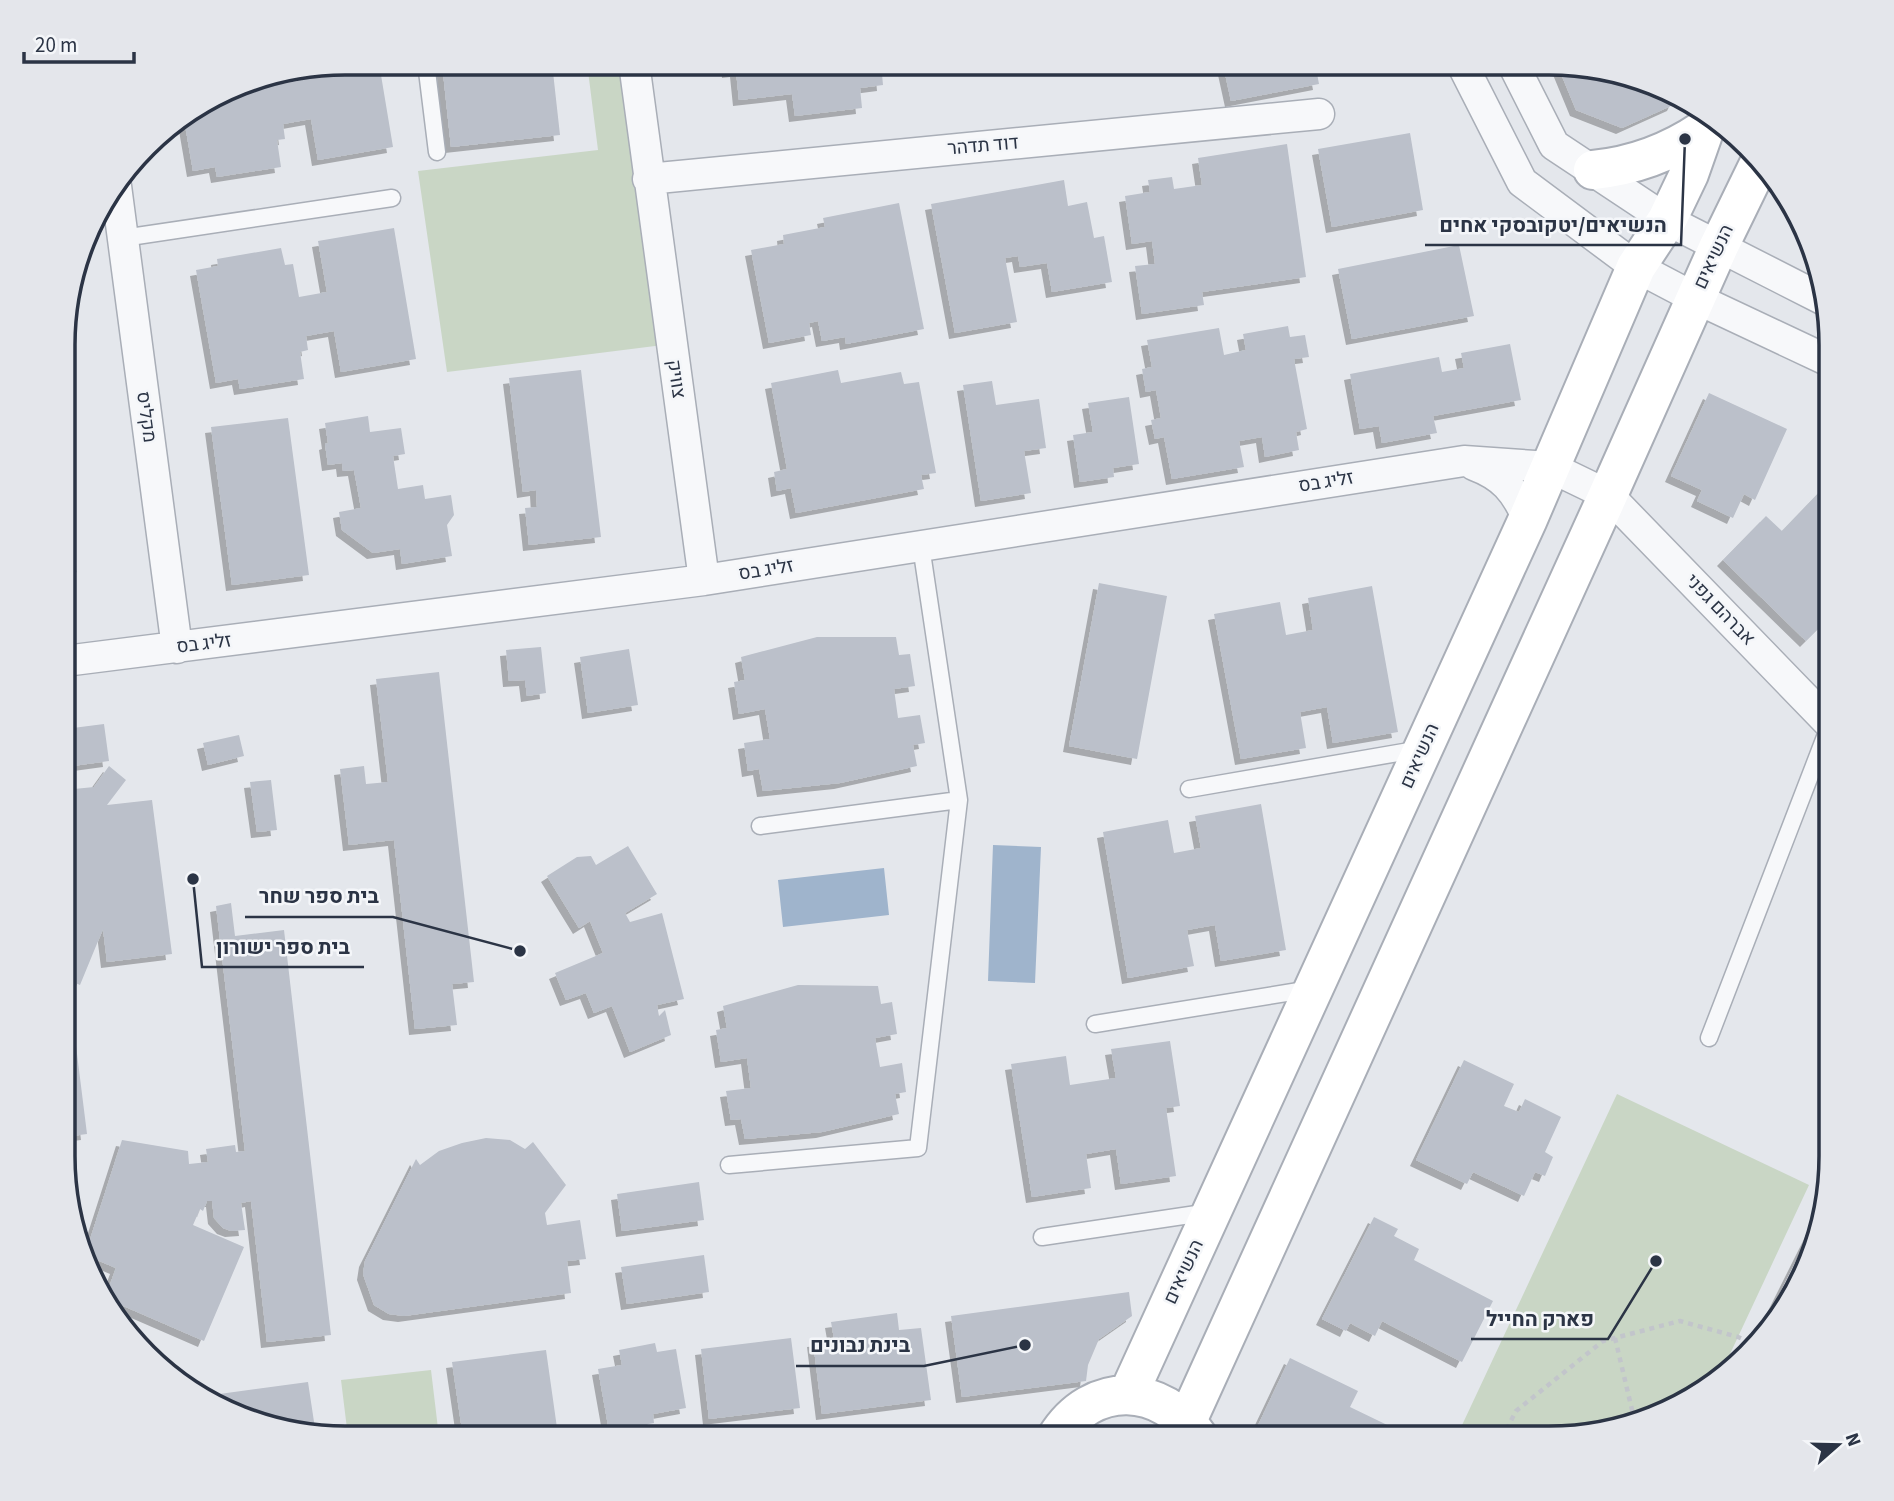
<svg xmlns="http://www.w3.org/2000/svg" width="1894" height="1501" font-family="'Source Sans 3',Heebo,sans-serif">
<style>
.green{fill:#c9d6c5}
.water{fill:#9fb4cc}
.building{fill:#bbc0ca;filter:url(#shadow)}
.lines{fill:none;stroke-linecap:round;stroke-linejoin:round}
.lane-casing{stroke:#a9aeb7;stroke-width:19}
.street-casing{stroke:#a9aeb7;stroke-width:33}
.secondary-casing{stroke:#a9aeb7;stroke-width:42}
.path{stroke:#c2c5cb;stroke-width:4.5;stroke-dasharray:5 5;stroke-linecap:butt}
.lane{stroke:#f7f8fa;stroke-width:16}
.street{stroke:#f7f8fa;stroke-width:30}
.secondary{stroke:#fff;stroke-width:38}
.labels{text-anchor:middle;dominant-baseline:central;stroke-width:5;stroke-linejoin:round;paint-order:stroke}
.street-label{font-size:19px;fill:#2b3445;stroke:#f4f6f9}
.rim{fill:none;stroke:#2b3445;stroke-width:3.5}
.leader{fill:none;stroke:#2b3445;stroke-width:2.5}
.callout-dot{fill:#2b3445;stroke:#f4f6f9;stroke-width:2.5}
.callout-label{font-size:21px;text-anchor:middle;font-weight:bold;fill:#2b3445;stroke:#f4f6f9;stroke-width:5;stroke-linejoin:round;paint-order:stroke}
</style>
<defs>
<filter id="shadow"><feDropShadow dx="-6" dy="6" stdDeviation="0" flood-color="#0004"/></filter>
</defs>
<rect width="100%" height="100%" fill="#e4e7ec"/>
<path class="green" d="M 587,63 L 634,63 L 671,344 L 447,372 L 418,171 L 598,150 Z
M 1617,1094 L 1809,1185 L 1723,1369 L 1657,1416 L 1549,1438 L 1456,1438 Z
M 431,1370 L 439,1437 L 348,1437 L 341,1380 Z"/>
<path class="water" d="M 993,845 L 1041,847 L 1035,983 L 988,981 Z
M 884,868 L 889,915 L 783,927 L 778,880 Z"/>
<path class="building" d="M 345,63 L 379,63 L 393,147 L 318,160 L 311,119 L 283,124 L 285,139 L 277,140 L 281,167 L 217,177 L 215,167 L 193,171 L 184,119 L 254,78 L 274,75 L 276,85 L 304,80 L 302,70 Z
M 442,63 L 552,63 L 560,135 L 451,147 Z
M 727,63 L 881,63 L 883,85 L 860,88 L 862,108 L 795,116 L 792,94 L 739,100 L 736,71 L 728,72 Z
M 1239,63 L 1315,63 L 1319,84 L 1231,101 L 1224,69 L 1240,65 Z
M 1557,64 L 1567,64 L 1657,85 L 1677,97 L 1673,105 L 1622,128 L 1576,110 Z
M 1410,133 L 1423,210 L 1332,227 L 1318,149 Z
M 1287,144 L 1306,277 L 1202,292 L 1204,305 L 1142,314 L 1135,266 L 1155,264 L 1152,241 L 1132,244 L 1125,196 L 1150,192 L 1148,180 L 1172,177 L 1174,189 L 1202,185 L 1198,158 Z
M 1064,180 L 1068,206 L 1087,202 L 1094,238 L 1104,236 L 1112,282 L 1052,292 L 1047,263 L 1020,267 L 1018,256 L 1005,258 L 1017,322 L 955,333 L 931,204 Z
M 899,203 L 924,329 L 846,344 L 845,337 L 822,341 L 818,321 L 809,323 L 811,335 L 769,343 L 751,250 L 784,244 L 783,235 L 825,227 L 823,218 Z
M 394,228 L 416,359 L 341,372 L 334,331 L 306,336 L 308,350 L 300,352 L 304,379 L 240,389 L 238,379 L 216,383 L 196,270 L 218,266 L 217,259 L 281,248 L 285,265 L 293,264 L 299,297 L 327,292 L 318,241 Z
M 1459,245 L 1474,316 L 1352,339 L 1338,269 Z
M 1288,326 L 1290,337 L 1305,335 L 1309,357 L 1294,359 L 1307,429 L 1296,432 L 1299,450 L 1265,457 L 1262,437 L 1239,441 L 1244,467 L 1172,479 L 1164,437 L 1155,439 L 1151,420 L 1161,418 L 1156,390 L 1146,392 L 1142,369 L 1152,367 L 1147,340 L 1219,328 L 1224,355 L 1246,350 L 1243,334 Z
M 1510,344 L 1521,400 L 1433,416 L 1437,433 L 1382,443 L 1379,426 L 1360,429 L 1350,374 L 1439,357 L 1442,372 L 1464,368 L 1461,353 Z
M 581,370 L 601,537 L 529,545 L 525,508 L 537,507 L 536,490 L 523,492 L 509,378 Z
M 838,370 L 841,383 L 901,372 L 904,384 L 919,382 L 936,473 L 921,475 L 924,489 L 796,513 L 791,488 L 777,491 L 774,472 L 787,469 L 771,383 Z
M 992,381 L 996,405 L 1039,399 L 1046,448 L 1024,451 L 1031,493 L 981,501 L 963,385 Z
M 1709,393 L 1787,429 L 1755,500 L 1744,494 L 1733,518 L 1697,501 L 1702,490 L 1671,476 Z
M 1129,397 L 1139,464 L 1113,468 L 1114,477 L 1080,482 L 1073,435 L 1093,432 L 1088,403 Z
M 368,416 L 370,432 L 401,428 L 405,454 L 393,456 L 398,489 L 423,485 L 425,499 L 451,495 L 454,515 L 447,525 L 452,556 L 402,564 L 400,549 L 373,553 L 342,530 L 339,512 L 361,508 L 354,470 L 343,471 L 342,463 L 328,465 L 325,444 L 328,443 L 325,423 Z
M 288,418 L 309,575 L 232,585 L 211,427 Z
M 1831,480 L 1831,616 L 1806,641 L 1723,560 L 1766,516 L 1782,531 Z
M 65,543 L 77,572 L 65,577 Z
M 1099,583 L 1167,596 L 1137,759 L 1069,746 Z
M 1372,586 L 1398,732 L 1333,743 L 1327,707 L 1300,712 L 1306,748 L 1241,759 L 1214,614 L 1280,602 L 1286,635 L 1313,630 L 1308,598 Z
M 817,637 L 896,637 L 899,655 L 910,654 L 915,686 L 894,689 L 898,718 L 920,715 L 925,743 L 913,745 L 917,766 L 840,783 L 763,791 L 759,769 L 748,771 L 744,743 L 770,739 L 765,709 L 739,714 L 734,682 L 745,680 L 741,657 Z
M 541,647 L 546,693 L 527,696 L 525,680 L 509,681 L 506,650 Z
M 629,649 L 638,705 L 588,713 L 580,657 Z
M 439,672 L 474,982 L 452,984 L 457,1025 L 415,1029 L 394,840 L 349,845 L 340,769 L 364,766 L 366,784 L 388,782 L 376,679 Z
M 104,724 L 109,761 L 65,767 L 65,729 Z
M 239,735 L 244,756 L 208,765 L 203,743 Z
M 109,766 L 126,780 L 107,805 L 152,800 L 172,954 L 107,962 L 103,929 L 80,985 L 64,978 L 64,790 L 94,787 Z
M 271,780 L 277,830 L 257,832 L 250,782 Z
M 1261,804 L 1286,950 L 1221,961 L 1215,925 L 1187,930 L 1194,966 L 1128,978 L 1103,832 L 1168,820 L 1174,853 L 1201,848 L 1195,816 Z
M 628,846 L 657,894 L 625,913 L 630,922 L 662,913 L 684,999 L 657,1005 L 659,1016 L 665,1010 L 671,1035 L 630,1052 L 612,1006 L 594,1013 L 586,993 L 566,1000 L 555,973 L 603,953 L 590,921 L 579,928 L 547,876 L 577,857 L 591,856 L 596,865 Z
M 231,903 L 235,936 L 284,930 L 331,1335 L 267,1342 L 251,1201 L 241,1203 L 245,1230 L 231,1231 L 223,1228 L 214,1218 L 212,1201 L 207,1201 L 203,1211 L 200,1209 L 193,1225 L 244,1247 L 204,1341 L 105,1298 L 116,1268 L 85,1255 L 122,1140 L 188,1151 L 189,1164 L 208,1162 L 206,1149 L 235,1145 L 236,1152 L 245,1151 L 216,906 Z
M 798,985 L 878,986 L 881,1004 L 892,1002 L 897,1034 L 875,1038 L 880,1067 L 902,1063 L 906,1092 L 895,1094 L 899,1114 L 822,1132 L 745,1139 L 741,1119 L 731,1120 L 726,1091 L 751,1088 L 747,1058 L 721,1062 L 716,1030 L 727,1028 L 723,1006 Z
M 64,990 L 69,990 L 87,1134 L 64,1137 Z
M 1170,1041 L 1180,1106 L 1166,1108 L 1176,1176 L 1121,1184 L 1116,1149 L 1086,1154 L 1091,1188 L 1032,1197 L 1011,1064 L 1066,1056 L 1070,1085 L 1116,1078 L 1111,1049 Z
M 1464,1060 L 1514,1084 L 1504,1106 L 1519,1112 L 1525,1099 L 1561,1117 L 1545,1152 L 1553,1157 L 1545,1176 L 1535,1172 L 1524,1196 L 1473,1172 L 1467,1184 L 1416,1160 Z
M 486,1138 L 510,1140 L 525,1149 L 533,1142 L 566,1185 L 545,1213 L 547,1225 L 580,1220 L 586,1259 L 567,1261 L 571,1293 L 404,1316 L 389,1314 L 374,1305 L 363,1274 L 365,1261 L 416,1159 L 420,1165 L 439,1151 L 462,1143 Z
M 699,1182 L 704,1220 L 622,1231 L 617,1194 Z
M 1821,1211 L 1809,1264 L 1772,1324 L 1766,1321 Z
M 1374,1217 L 1398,1229 L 1394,1236 L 1419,1249 L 1414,1260 L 1493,1301 L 1462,1362 L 1382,1321 L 1375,1336 L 1350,1323 L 1346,1331 L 1322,1319 Z
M 704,1255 L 709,1292 L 627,1304 L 621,1267 Z
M 1129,1292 L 1132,1316 L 1099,1339 L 1088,1365 L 1086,1381 L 962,1397 L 951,1316 Z
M 897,1313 L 899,1330 L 921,1328 L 931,1400 L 822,1414 L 813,1341 L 834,1339 L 831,1322 Z
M 791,1338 L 800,1408 L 709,1419 L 701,1349 Z
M 655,1343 L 657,1352 L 676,1349 L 686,1408 L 653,1414 L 654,1423 L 609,1431 L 598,1369 L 622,1365 L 619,1350 Z
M 546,1350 L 558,1435 L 539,1438 L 463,1437 L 452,1362 Z
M 1290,1358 L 1358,1391 L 1350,1407 L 1410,1436 L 1409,1438 L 1252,1438 Z
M 308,1382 L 316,1435 L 238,1417 L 205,1396 Z"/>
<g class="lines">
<defs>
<path id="lane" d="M 426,63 L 437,152
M 123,238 L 392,198
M 1189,789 L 1421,749
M 760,826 L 959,800
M 1095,1024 L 1311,989
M 1709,1038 L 1830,724
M 729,1165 L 918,1148 L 959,800 L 921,546
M 1042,1237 L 1210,1212"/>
<path id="street" d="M 634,63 L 704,580
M 1462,64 L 1522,182 L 1636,267 L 1695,298 L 1831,362
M 1513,64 L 1554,145 L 1667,220 L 1822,299
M 648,179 L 1319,114
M 116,186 L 177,648
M 1474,465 C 1503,476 1515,490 1528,519
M 65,661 L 704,580 L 1464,461 L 1550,467 L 1608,495 L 1831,725"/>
<path id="secondary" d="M 1593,170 C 1634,166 1669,153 1703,130
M 1128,1395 L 1528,519 L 1636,267 L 1667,220 L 1689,174 L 1709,117
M 1187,1421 L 1608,495 L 1719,246 L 1758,166
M 1056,1438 C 1092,1379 1162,1383 1199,1438"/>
</defs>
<use href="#lane" class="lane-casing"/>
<use href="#street" class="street-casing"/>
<use href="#secondary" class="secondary-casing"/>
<path class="path" d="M 1615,1338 L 1633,1414 L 1632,1421
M 1502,1438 L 1516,1411 L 1603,1341 L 1680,1321 L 1738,1337 L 1756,1345"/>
<use href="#lane" class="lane"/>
<use href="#street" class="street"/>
<use href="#secondary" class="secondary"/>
</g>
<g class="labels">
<g class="street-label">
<text transform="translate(983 146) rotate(-5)">דוד תדהר</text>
<text transform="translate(1714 257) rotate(-65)">הנשיאים</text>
<text transform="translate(676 379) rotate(82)">צוויק</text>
<text transform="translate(146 417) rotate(82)">מקליס</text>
<text transform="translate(1326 482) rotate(-9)">זליג בס</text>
<text transform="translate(766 570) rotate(-9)">זליג בס</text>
<text transform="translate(1720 610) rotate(46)">אברהם גפני</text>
<text transform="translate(204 644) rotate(-7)">זליג בס</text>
<text transform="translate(1420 756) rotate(-66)">הנשיאים</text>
<text transform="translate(1184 1272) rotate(-65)">הנשיאים</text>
</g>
</g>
<path d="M0 0H1894V1501H0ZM345 75H1549A270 270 0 0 1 1819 345V1156A270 270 0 0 1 1549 1426H345A270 270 0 0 1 75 1156V345A270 270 0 0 1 345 75Z" fill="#e4e6eb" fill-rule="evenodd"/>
<path class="rim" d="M345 75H1549A270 270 0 0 1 1819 345V1156A270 270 0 0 1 1549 1426H345A270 270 0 0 1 75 1156V345A270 270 0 0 1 345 75Z"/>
<path class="leader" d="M1685 139L1681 245H1425M520 951L393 917H245M193 879L202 967H364M1656 1261L1608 1339H1471M1025 1345L924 1366H796"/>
<g class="callout-dot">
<circle cx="1685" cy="139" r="7"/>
<circle cx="520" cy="951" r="7"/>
<circle cx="193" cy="879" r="7"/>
<circle cx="1656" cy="1261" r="7"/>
<circle cx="1025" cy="1345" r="7"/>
</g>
<g class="callout-label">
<text x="1553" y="232">הנשיאים/יטקובסקי אחים</text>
<text x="319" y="903">בית ספר שחר</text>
<text x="283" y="954">בית ספר ישורון</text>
<text x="1540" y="1326">פארק החייל</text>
<text x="860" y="1352">בינת נבונים</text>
</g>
<g transform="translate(1838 1445) rotate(70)" stroke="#f4f6f9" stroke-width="5" paint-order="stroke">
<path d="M0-5L12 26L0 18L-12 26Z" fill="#2b3445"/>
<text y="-10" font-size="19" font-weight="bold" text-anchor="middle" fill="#2b3445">N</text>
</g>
<path d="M24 52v10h110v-10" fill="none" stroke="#2b3445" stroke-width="3.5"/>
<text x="35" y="52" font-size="21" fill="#2b3445" stroke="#f4f6f9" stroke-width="5" paint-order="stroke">20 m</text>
</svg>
